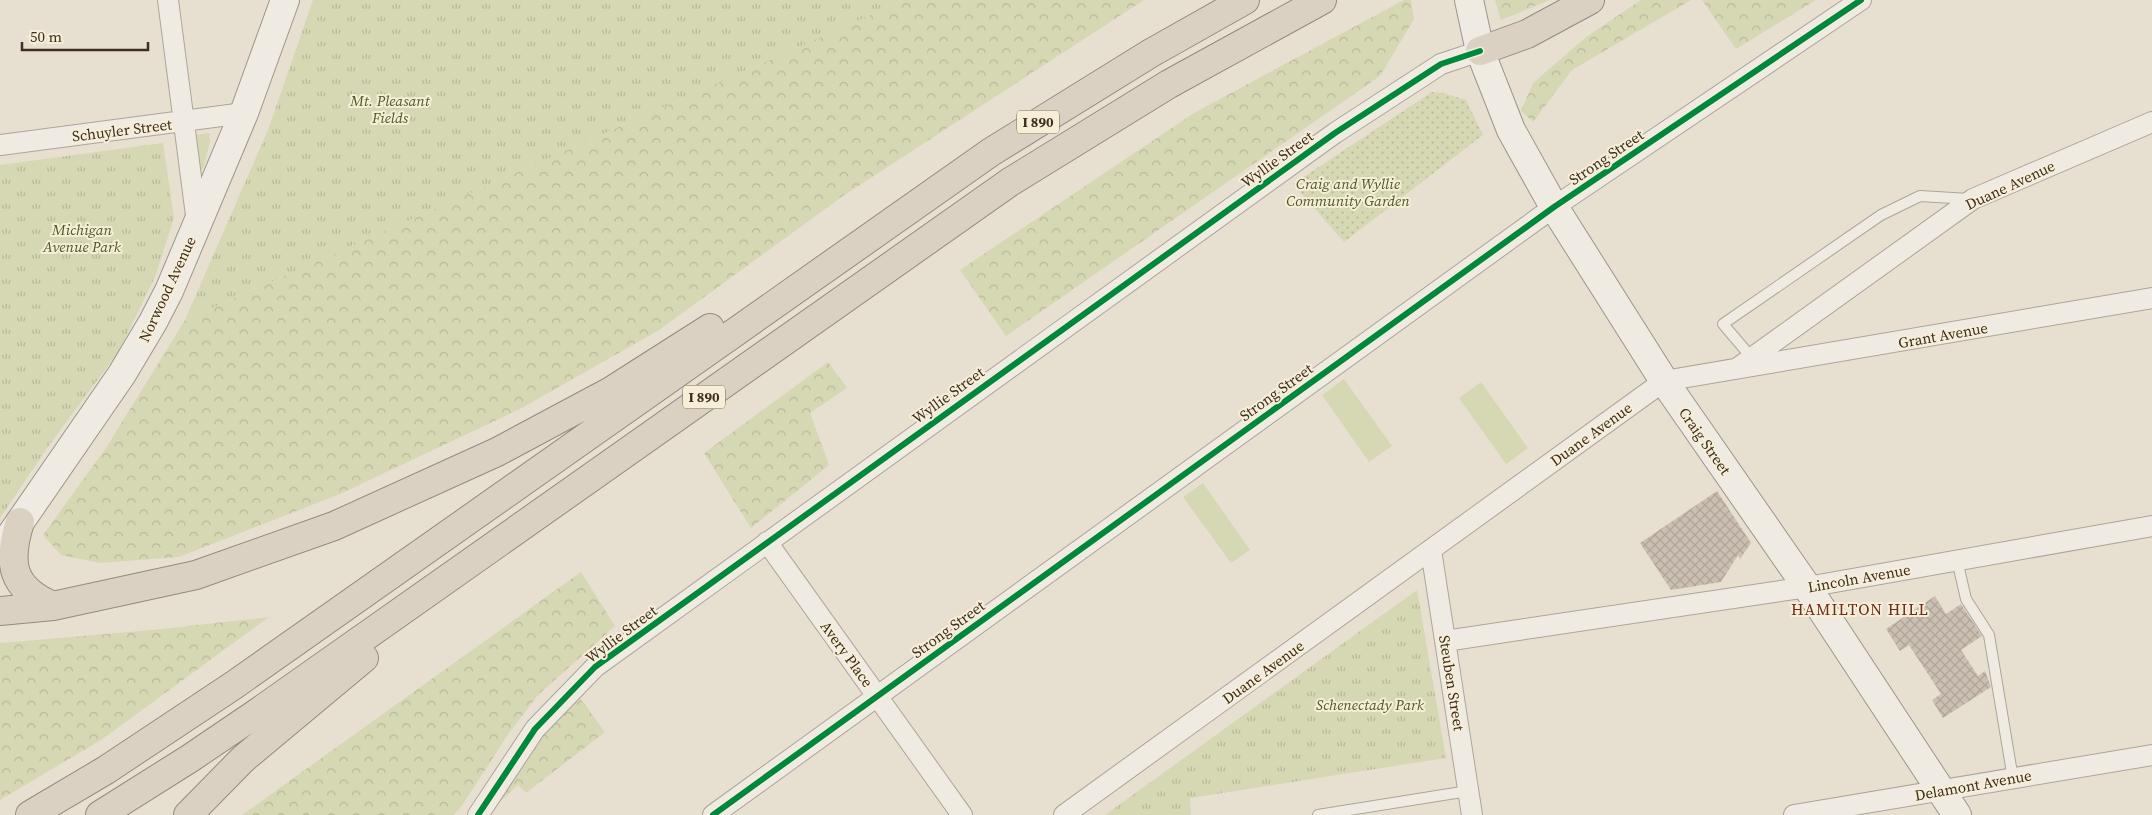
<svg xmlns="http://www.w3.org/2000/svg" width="2152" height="815" font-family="'Source Serif 4',serif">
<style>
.grass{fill:#d6d7b3}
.forest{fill:url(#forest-crowns)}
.park{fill:url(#park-tufts)}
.garden{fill:url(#garden-dots)}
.building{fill:url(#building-cross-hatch)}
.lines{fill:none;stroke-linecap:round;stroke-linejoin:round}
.lane-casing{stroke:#ada599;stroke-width:12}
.street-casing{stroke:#ada599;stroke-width:22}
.secondary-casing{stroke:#9c958a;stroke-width:30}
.highway-casing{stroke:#928b80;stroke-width:30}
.lane{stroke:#efebe3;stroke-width:10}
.street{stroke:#efebe3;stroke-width:20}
.secondary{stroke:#efebe3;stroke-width:28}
.highway{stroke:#dad1c2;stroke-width:28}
.cycleway-casing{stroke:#f7eed8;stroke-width:9}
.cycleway{stroke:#00873e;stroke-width:6}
.labels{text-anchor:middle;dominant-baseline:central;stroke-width:4;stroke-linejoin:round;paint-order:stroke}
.shield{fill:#f7eed8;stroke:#756857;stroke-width:1}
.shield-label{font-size:14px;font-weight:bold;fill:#3d2e20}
.park-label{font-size:15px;font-style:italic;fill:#4d5a26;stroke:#f7eed8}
.street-label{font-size:15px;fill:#3d2e20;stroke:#f7eed8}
.neighbourhood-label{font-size:16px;letter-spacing:1px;fill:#6b2e1e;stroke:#f7eed8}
</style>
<defs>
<pattern id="forest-crowns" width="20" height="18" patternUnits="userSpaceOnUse" patternTransform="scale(1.25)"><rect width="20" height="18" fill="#d6d7b3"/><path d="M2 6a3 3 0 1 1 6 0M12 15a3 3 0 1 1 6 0" fill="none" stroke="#b9b99a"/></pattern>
<pattern id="park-tufts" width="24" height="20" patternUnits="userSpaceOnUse" patternTransform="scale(1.25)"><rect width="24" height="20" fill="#d6d7b3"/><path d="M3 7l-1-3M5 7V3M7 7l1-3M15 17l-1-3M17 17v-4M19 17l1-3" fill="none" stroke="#b9b99a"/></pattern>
<pattern id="garden-dots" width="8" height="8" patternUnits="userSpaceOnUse" patternTransform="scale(1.25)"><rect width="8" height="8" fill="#d6d7b3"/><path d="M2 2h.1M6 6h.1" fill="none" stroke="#b9b99a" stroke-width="1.8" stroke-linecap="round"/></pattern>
<pattern id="building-cross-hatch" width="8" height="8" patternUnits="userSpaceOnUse" patternTransform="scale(1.25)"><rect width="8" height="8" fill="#cbbfb2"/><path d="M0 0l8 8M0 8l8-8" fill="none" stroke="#afa499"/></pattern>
</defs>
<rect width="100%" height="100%" fill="#e7e0d1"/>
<path class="grass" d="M 209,133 L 210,142 L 203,169 L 198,171 L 195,135 Z
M 1344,379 L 1392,446 L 1369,462 L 1322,395 Z
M 1481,382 L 1528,448 L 1506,464 L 1459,398 Z
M 1203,483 L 1250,550 L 1231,563 L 1183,497 Z"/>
<path class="forest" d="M 904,0 L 1144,0 L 843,196 L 659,330 L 520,409 L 340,494 L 179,557 L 100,563 L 61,555 L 43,535 L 106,448 L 185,320 Z
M 1404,0 L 1411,0 L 1414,19 L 1380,76 L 1006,336 L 960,270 L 1194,113 Z
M 1495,0 L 1550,0 L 1501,20 Z
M 1641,0 L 1691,0 L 1572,70 L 1533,122 L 1521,111 L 1533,83 L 1586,37 Z
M 1702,0 L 1816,0 L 1736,49 Z
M 828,362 L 847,388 L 810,413 L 829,465 L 751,528 L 704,453 Z
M 581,572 L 615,626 L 538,695 L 509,733 L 461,807 L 453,815 L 242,815 Z
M 269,617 L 101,740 L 0,800 L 0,643 L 152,630 Z
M 580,698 L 605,732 L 526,793 L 518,785 L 490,811 L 549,725 Z"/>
<path class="park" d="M 313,0 L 904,0 L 185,320 L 268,130 Z
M 163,143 L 174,218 L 155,277 L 119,351 L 50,444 L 0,518 L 0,165 Z
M 1417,590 L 1446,758 L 1190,798 L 1191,815 L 1105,815 Z"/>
<path class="garden" d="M 1432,92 L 1443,93 L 1466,100 L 1483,135 L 1344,242 L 1293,184 Z"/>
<path class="building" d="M 1717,491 L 1751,543 L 1740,559 L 1738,555 L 1721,582 L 1671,590 L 1640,543 Z
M 1935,596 L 1946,614 L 1961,604 L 1982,636 L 1961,650 L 1978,676 L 1985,671 L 1991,687 L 1943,718 L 1932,700 L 1941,694 L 1909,645 L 1900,651 L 1886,629 Z"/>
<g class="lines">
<defs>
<path id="lane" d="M 1752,358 L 1723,324 L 1881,215 L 1920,196 L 1969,199
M 1957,560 L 1966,599 L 1989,635 L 2013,779
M 1318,815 L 1468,791"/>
<path id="street" d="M 168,0 L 197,223
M 0,145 L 244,113
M 1739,367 L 1973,199 L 2152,122
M 767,542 L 962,815
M 1431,550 L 1472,815
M 1445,641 L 1807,587 L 2152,526
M 478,815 L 535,729 L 595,667 L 1335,133 L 1441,64 L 1480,51
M 713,815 L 1554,207 L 1861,0
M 1064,815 L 1664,381 L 2152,298
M 1794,815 L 2152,755"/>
<path id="secondary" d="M 1469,0 L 1480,51 L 1511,130 L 1554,207 L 1664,381 L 1807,587 L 1957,815
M 0,551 L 122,374 L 153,322 L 169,291 L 244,113 L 285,0"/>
<path id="highway" d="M 1480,51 L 1527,34 L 1590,0
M 20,522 C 7,563 11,588 53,606
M 0,611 L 53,606 L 196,575 L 334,526 L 497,452 L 611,391 L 710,328
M 30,815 L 106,770 L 234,685 L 991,152 L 1151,53 L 1245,0
M 100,815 L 189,759 L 254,715 L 1010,182 L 1169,84 L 1322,0
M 188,815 L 243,759 L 364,658"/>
</defs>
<use href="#lane" class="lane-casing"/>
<use href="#street" class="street-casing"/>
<use href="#secondary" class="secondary-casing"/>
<use href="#highway" class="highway-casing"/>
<use href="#lane" class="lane"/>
<use href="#street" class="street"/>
<use href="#secondary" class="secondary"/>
<use href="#highway" class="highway"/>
<defs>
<path id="cycleway" d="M 478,815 L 535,729 L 595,667 L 1335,133 L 1441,64 L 1480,51
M 713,815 L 1554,207 L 1861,0"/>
</defs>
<use href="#cycleway" class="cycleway-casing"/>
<use href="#cycleway" class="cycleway"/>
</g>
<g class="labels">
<g class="shield">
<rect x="1017" y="110.5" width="42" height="23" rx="4"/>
<rect x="683" y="385.5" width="42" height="23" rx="4"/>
</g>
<g class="shield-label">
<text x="1038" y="122">I 890</text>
<text x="704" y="397">I 890</text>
</g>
<g class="park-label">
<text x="390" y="100">Mt. Pleasant<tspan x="390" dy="17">Fields</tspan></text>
<text x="1348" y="183">Craig and Wyllie<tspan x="1348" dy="17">Community Garden</tspan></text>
<text x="82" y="229">Michigan<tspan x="82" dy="17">Avenue Park</tspan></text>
<text x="1370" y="704">Schenectady Park</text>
</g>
<g class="street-label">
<text transform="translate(122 130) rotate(-7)">Schuyler Street</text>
<text transform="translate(1606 157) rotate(-34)">Strong Street</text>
<text transform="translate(1277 159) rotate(-36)">Wyllie Street</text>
<text transform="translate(2010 185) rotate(-25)">Duane Avenue</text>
<text transform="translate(167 289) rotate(-65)">Norwood Avenue</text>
<text transform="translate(1943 335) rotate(-10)">Grant Avenue</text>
<text transform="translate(1276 392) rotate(-36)">Strong Street</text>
<text transform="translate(948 395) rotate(-36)">Wyllie Street</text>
<text transform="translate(1591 434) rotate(-36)">Duane Avenue</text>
<text transform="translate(1705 441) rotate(55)">Craig Street</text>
<text transform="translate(1859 578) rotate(-10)">Lincoln Avenue</text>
<text transform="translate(948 629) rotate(-36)">Strong Street</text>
<text transform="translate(621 634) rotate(-37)">Wyllie Street</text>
<text transform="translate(847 654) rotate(54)">Avery Place</text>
<text transform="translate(1263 672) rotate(-36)">Duane Avenue</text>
<text transform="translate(1452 683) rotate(81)">Steuben Street</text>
<text transform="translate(1973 785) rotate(-10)">Delamont Avenue</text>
</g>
<g class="neighbourhood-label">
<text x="1860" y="609">HAMILTON HILL</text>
</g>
</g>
<path d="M22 42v8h126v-8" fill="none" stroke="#3d2e20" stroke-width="2.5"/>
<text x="30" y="42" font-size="15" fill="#3d2e20" stroke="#f7eed8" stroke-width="4" paint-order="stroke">50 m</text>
</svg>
